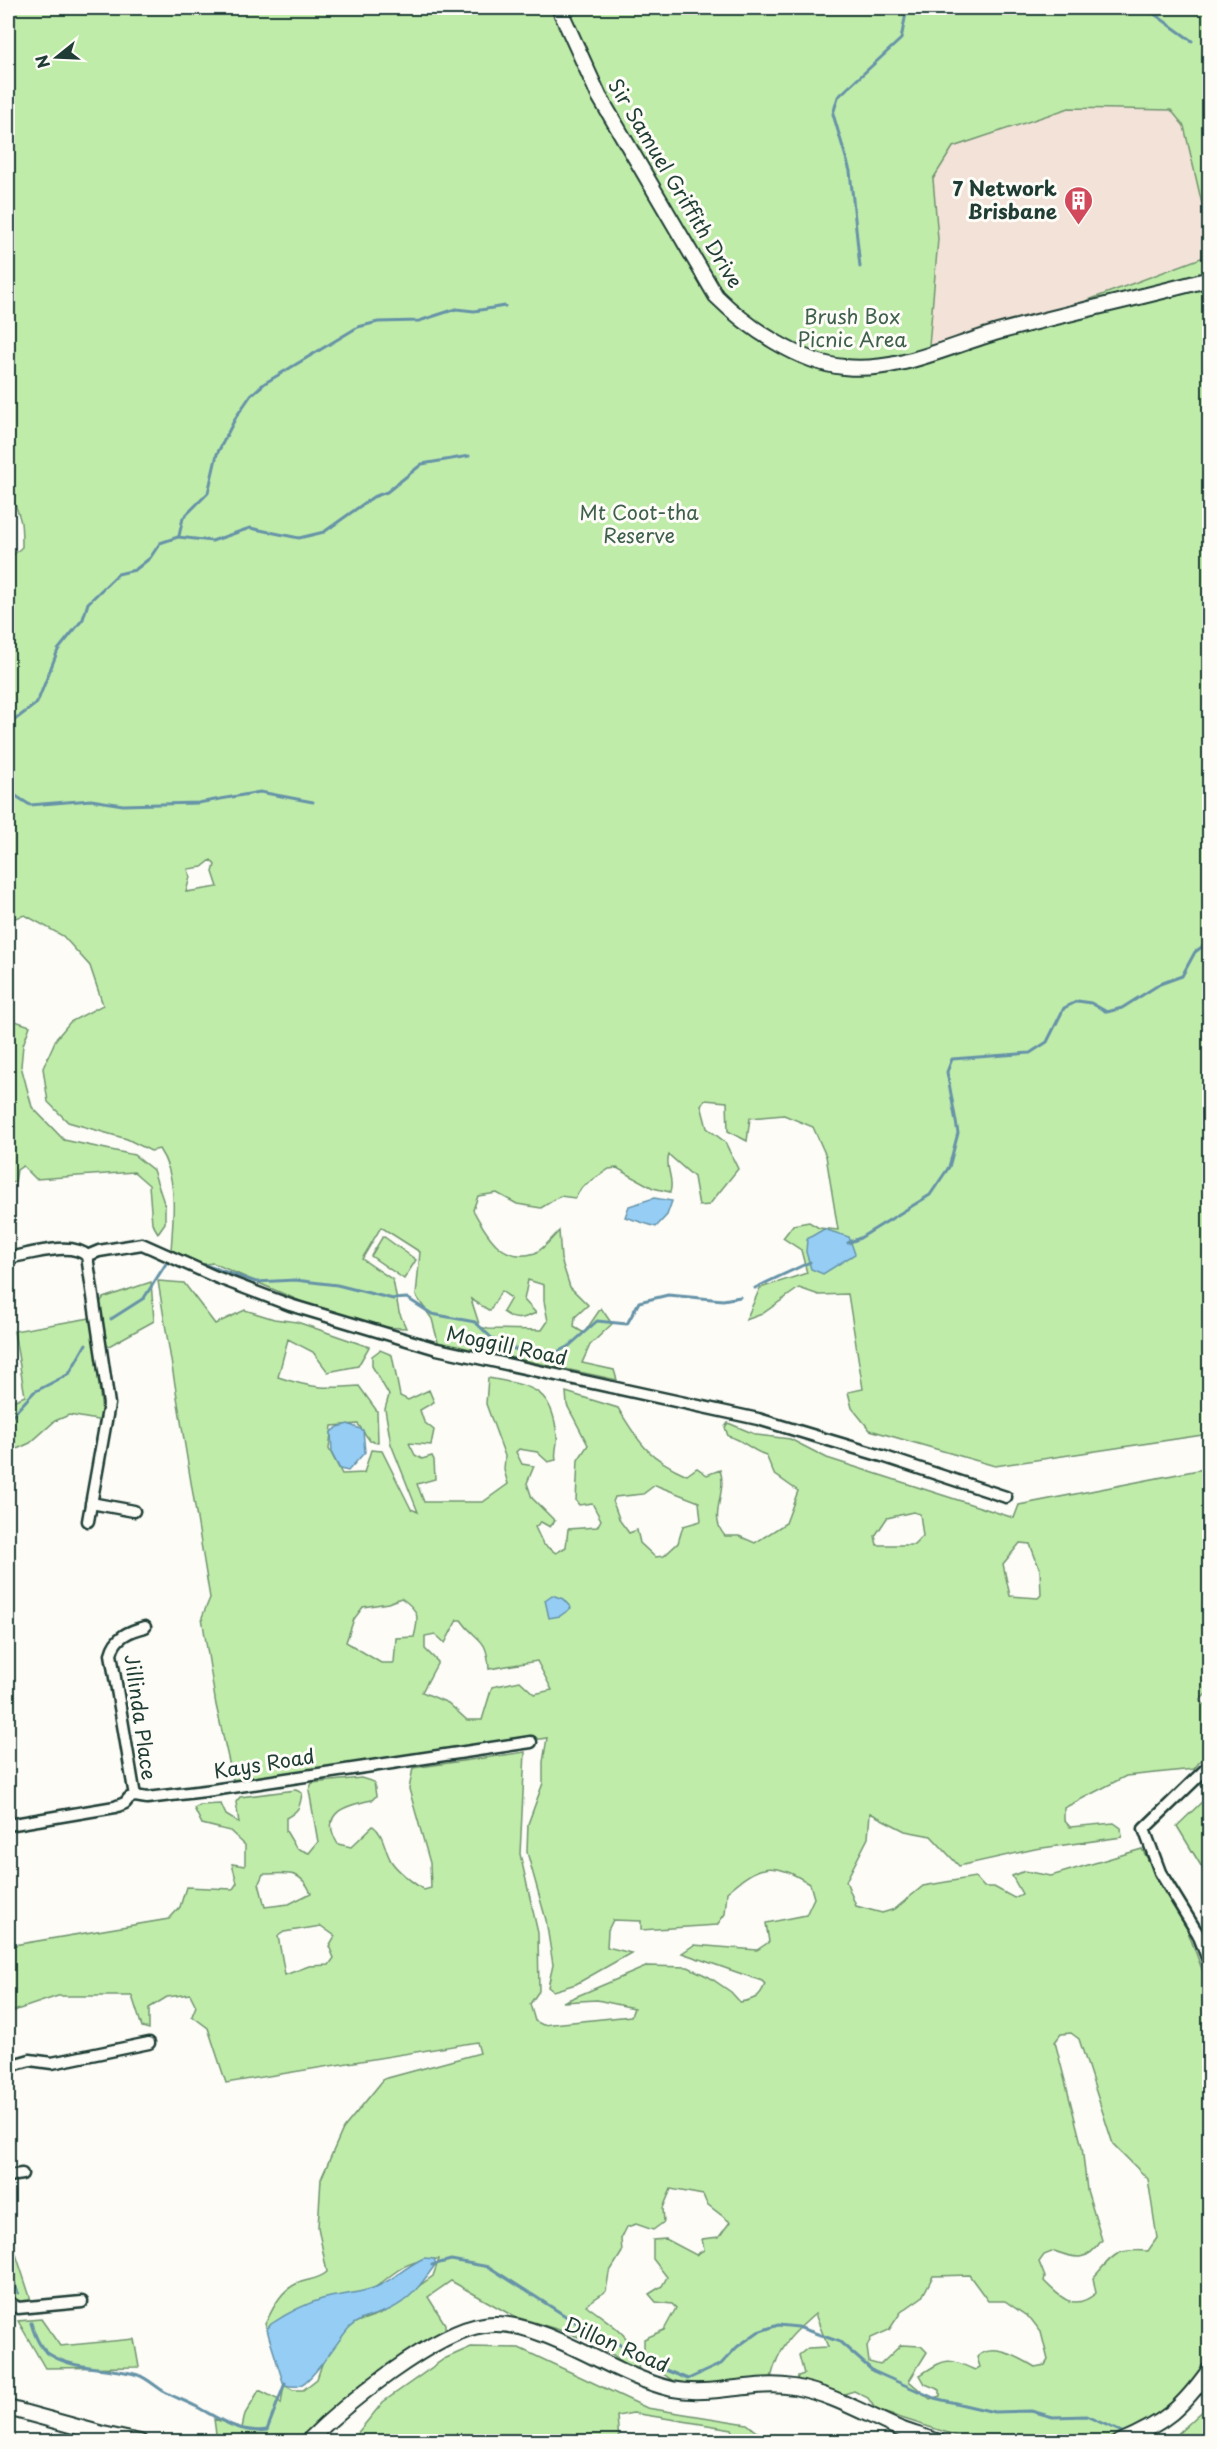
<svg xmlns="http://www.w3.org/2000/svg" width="1217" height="2449" font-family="'Playpen Sans',sans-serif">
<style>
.built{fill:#f2e2d7}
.green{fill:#c0ecaa;stroke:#70946f;stroke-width:1.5;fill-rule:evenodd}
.water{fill:#95cdf4;stroke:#6693a7;stroke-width:1.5}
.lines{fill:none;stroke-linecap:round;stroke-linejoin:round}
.stream{stroke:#6693a7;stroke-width:3}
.minor-casing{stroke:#1f3d34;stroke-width:15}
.major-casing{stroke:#1f3d34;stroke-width:18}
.minor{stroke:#fdfcf7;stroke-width:10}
.major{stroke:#fdfcf7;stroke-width:14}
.labels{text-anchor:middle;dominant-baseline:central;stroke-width:6;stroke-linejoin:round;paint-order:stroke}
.street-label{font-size:20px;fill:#1f3d34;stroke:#fdfcf7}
.poi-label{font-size:20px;font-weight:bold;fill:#1f3d34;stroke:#fdfcf7;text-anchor:end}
.park-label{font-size:20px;fill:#3f604c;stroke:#fdfcf7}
</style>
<rect width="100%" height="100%" fill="#fdfcf7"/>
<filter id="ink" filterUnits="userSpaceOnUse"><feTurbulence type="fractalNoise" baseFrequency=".0167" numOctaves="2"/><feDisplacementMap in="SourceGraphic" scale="12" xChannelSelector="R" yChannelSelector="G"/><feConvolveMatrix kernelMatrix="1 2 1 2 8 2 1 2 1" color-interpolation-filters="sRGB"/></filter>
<g filter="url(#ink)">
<path class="built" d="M 1069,108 L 1171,110 L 1184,126 L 1209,234 L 1209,255 L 1075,305 L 929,347 L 938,239 L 933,179 L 953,147 Z"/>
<path class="green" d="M 8,8 L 1209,8 L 1209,234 L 1184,126 L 1171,110 L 1069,108 L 953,147 L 933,179 L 938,239 L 929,346 L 1075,305 L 1209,255 L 1209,1434 L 995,1466 L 870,1430 L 852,1408 L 848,1392 L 863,1389 L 848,1294 L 819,1295 L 799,1288 L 762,1314 L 746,1320 L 760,1288 L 807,1273 L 801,1250 L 783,1238 L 793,1225 L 809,1222 L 819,1228 L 838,1230 L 826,1156 L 813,1127 L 784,1115 L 750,1118 L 747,1141 L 728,1131 L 727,1102 L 705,1100 L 701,1105 L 707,1128 L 725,1142 L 738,1169 L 709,1205 L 699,1206 L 694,1177 L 669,1155 C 664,1167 675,1179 670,1192 L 653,1188 L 617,1168 L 609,1169 L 582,1187 L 575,1198 L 560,1196 L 541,1208 L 517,1204 L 497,1193 L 478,1196 L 473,1210 C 486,1233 501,1264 535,1253 C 543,1250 553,1237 559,1231 L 561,1259 L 570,1287 L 588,1305 L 575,1317 L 574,1327 L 584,1333 L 601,1308 L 612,1324 L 590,1345 L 582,1363 L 614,1370 L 617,1380 L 438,1342 L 432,1319 L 416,1296 L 420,1252 L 381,1227 L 362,1259 L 393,1280 L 399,1312 L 406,1328 L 368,1327 L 325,1312 L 213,1263 L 198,1265 L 171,1251 C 173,1218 179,1178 159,1149 L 151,1151 L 127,1139 L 68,1122 L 48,1102 L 43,1068 L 56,1039 L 70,1022 L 103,1005 L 90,966 L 63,936 L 25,915 L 8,920 L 8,616 L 12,611 L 8,603 L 8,560 L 22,547 C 22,539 22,531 21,523 C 15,495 0,488 14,456 L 8,449 ZM 211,860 L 215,865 L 213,872 L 218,887 L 186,892 L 190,877 L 188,869 L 202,867 ZM 528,1280 L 544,1285 L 544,1301 L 548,1321 L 542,1330 L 488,1329 L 480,1327 L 471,1299 L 490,1311 L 501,1291 L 511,1298 L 503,1312 C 516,1322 522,1319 536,1313 L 524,1300 Z
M 8,1000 L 15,1021 L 30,1026 L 23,1045 L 21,1066 L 32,1107 L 64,1140 L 134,1155 L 153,1170 L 165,1206 L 165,1223 L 158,1233 L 152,1223 L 149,1185 L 134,1172 L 36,1179 L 23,1166 L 17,1170 L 15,1182 L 8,1183 Z
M 383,1236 L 416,1260 L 404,1279 L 371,1256 Z
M 158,1281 L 184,1283 L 215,1324 L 245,1310 L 274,1319 L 297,1322 L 369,1347 L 358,1366 L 328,1372 L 313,1352 L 288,1339 L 278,1377 C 311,1388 324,1389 359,1386 L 377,1411 L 378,1442 L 370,1441 L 358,1424 L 332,1426 L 329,1449 L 342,1474 L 364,1473 L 371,1450 L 382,1451 L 411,1509 L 418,1512 L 391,1444 L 385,1409 L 389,1395 L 372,1366 L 372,1356 L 380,1350 L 392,1355 L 400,1396 L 408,1400 L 429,1390 L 434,1402 L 420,1410 L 424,1422 L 434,1430 L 431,1445 L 409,1443 L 415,1455 L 422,1459 L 432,1456 L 434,1460 L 435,1479 L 417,1484 L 424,1502 L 483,1502 L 508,1484 L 504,1470 L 505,1456 L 486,1404 L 488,1378 C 531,1386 553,1387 557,1437 C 558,1445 554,1451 556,1460 L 548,1462 L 537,1452 L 519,1449 L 516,1452 L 522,1464 L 534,1466 L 527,1483 L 532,1498 L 555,1521 L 550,1527 L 541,1522 L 535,1527 L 543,1544 L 556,1553 L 566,1547 L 568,1529 L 597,1527 L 601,1520 L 592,1503 L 579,1505 L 576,1501 L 578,1460 L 588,1445 L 567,1405 L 566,1392 L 618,1408 C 640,1444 647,1457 687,1475 L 697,1468 L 707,1475 L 720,1470 C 728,1493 707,1516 725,1536 L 739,1536 L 755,1543 L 786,1523 L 798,1491 L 774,1474 L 766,1455 C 750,1450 744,1440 728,1436 L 725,1427 L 728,1423 L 757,1435 L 790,1439 L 827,1458 L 1014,1518 L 1019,1505 L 1209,1468 L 1210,1690 L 1200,1700 L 1209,1710 L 1209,1750 L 1194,1769 L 1126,1776 L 1064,1808 L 1064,1820 L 1070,1827 L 1114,1823 L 1121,1828 L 1122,1837 L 1035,1849 L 959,1866 L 931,1836 L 905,1831 L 870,1813 L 868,1838 L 846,1881 L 856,1906 L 882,1913 L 895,1909 L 923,1886 L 975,1877 L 984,1887 L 994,1887 L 1014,1898 L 1022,1894 L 1012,1876 L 1025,1871 L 1051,1876 L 1142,1849 L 1184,1921 L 1209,1988 L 1209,2357 L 1179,2403 L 1145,2425 L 1102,2441 L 970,2440 L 876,2410 L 868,2398 L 854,2391 L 841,2395 L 809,2383 L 797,2382 L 798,2376 L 804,2374 L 799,2355 L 808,2348 L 828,2347 L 815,2314 C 791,2335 779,2346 771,2378 L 730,2383 L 676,2383 L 652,2366 L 644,2350 L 644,2339 L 664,2330 L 676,2308 L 672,2304 L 656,2302 L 649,2294 L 662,2286 L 667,2277 L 653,2259 L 653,2240 L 666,2239 L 696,2255 L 704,2250 L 702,2239 L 719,2237 L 730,2222 L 707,2204 L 703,2195 L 671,2189 L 663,2208 L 664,2222 L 653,2230 L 636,2224 L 627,2227 L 621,2239 L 622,2252 L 609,2273 L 606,2291 L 586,2305 C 617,2329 633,2333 640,2375 L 601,2346 L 566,2332 L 513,2316 L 451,2281 L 428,2297 L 445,2324 L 445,2330 L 349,2395 L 296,2441 L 217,2441 L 214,2419 L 242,2428 L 245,2414 L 259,2390 L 277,2399 L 281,2404 L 284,2385 L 293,2390 L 303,2390 L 317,2379 L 323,2361 L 351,2324 L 379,2314 L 433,2276 L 439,2259 C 393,2260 392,2282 357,2298 C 331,2311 302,2320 274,2331 L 268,2331 L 265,2324 C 273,2309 279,2292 296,2284 C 307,2279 318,2280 327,2272 L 318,2227 L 321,2179 L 343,2129 L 384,2079 L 480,2053 L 477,2042 L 226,2083 L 208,2028 L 192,2016 L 196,2006 L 190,1994 L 167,1997 L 149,2008 L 149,2029 L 142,2027 L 132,1996 L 58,1996 L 8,2013 L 8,1946 L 169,1919 L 180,1907 L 186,1887 L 233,1889 L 237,1883 L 232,1864 L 245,1866 L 245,1845 L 230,1831 L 202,1824 L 194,1808 L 200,1805 L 221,1804 L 226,1815 L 239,1823 L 236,1802 L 240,1797 L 296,1790 L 302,1793 C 300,1807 299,1811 286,1818 L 286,1831 L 296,1848 L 309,1853 L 318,1842 L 309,1790 L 312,1783 L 361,1778 L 374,1782 L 376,1796 L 372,1800 C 347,1805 318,1812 338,1844 L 351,1847 L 373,1826 C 384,1834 384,1849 391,1861 C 399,1873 412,1882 424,1890 L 431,1888 L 430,1863 L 409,1789 L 413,1768 L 525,1752 L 520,1854 L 538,1933 L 539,1991 L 530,2004 L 535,2021 L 543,2025 L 631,2016 L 634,2008 L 597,2000 L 563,2002 L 648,1966 L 688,1967 L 709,1977 L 731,1992 L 740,2002 C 753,2000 760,1998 765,1984 L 762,1981 L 682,1953 L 694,1945 L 757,1950 L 769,1942 L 766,1923 L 806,1915 L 814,1898 L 810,1884 C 773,1860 759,1864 727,1892 L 725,1914 L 717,1925 L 641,1930 L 641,1921 L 613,1920 L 608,1930 L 607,1947 L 631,1953 L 576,1984 L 553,1991 L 548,1987 L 553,1965 L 546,1920 L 527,1852 L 528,1824 L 543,1783 L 543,1762 L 547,1738 L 234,1784 L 216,1705 L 202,1617 L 210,1598 ZM 655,1485 L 699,1502 L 701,1521 L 683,1526 L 678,1543 L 664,1556 L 655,1557 L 640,1543 L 637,1530 L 629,1533 L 620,1521 L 613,1502 L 615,1497 L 643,1494 ZM 913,1512 L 920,1514 L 923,1536 L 914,1545 L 877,1545 L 875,1536 L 887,1518 ZM 1020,1543 L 1030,1544 L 1040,1570 L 1041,1595 L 1038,1598 L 1010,1596 L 1003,1564 ZM 401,1598 C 420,1611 419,1617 414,1637 L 396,1638 L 394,1663 L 381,1663 L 346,1642 L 354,1619 L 363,1607 L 388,1603 ZM 457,1620 L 461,1620 C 477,1643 487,1635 489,1669 L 537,1661 L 552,1690 L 534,1694 L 520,1681 L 492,1687 L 482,1720 L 467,1720 L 448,1703 L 422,1692 L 438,1662 L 425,1649 L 425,1636 L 435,1634 L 445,1643 ZM 263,1874 C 286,1874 300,1868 311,1893 L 289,1904 L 265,1907 L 259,1883 ZM 321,1926 L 335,1936 L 329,1946 L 334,1958 L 329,1965 L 309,1966 L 285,1975 L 278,1936 L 284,1932 ZM 1071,2033 L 1079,2039 L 1113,2144 L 1148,2179 L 1157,2238 L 1148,2251 C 1115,2248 1114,2255 1093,2278 L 1096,2293 C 1074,2312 1061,2298 1044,2281 L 1045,2277 L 1039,2262 L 1044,2255 L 1054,2251 C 1077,2259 1087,2262 1102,2240 L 1087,2190 L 1082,2147 L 1055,2042 L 1061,2034 ZM 969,2275 L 988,2301 L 1005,2301 L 1031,2319 L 1041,2332 L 1048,2360 L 1045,2365 L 1035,2367 C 1020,2358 993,2342 977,2357 L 980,2367 L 975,2370 C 946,2357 947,2358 920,2375 L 925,2384 L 940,2390 L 940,2396 L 930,2399 L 909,2381 L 927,2352 L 921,2346 L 901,2345 L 880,2365 L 869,2362 L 867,2347 L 871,2338 L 889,2330 L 901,2312 L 922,2297 L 933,2276 Z
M 151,1282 L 154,1321 L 105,1348 L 97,1368 L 103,1421 L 69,1415 L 55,1421 L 30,1443 L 8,1453 L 8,1403 L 25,1396 L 14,1331 L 90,1318 L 103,1298 Z
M 1209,1795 L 1209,1879 L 1177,1826 Z
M 8,2242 L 12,2242 L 32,2303 L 14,2304 L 8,2298 Z
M 41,2319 L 60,2346 L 134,2339 L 139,2367 L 45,2368 L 18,2321 Z
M 471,2347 L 519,2348 L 647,2408 L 747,2424 L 769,2441 L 737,2441 L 732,2429 L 633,2413 L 617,2416 L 619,2441 L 351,2441 L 383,2402 L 444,2359 Z
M 1209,2405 L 1209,2441 L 1170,2441 Z"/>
<path class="water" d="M 654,1198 L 672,1201 L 667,1215 L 656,1227 L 625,1217 L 629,1206 Z
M 824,1229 L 849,1237 L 855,1254 L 823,1274 L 811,1269 L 806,1252 L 807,1239 Z
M 348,1424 L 363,1430 L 365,1452 L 348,1471 L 340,1469 L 332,1454 L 331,1432 L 338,1427 Z
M 552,1595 L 563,1599 L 571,1608 L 560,1616 L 549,1618 L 545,1600 Z
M 424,2258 L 434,2259 L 436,2264 C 422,2282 413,2298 391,2309 C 376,2316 361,2316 349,2328 C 338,2340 311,2384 298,2386 C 294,2387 289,2386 284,2385 L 269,2337 L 267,2329 L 271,2324 C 286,2314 305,2304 322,2299 C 340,2294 358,2294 376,2287 C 393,2280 406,2266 424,2258 Z"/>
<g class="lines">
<path class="stream" d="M 1146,8 L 1192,41
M 860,267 L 850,171 L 833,114 L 838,97 L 901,39 L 907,8
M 179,536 L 183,518 L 208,493 L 217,454 L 236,417 L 251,395 L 265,383 L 358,327 L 378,322 L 419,321 L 456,309 L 474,311 L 505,306
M 8,725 L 37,703 L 58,650 L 83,619 L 88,603 L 118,574 L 135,570 L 150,558 L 160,543 L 178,537 L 212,541 L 250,528 L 299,538 L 324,532 L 373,497 L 387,492 L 422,464 L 469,456
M 8,791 L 30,805 L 91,800 L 123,805 L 198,803 L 260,792 L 313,802
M 848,1243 L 860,1238 L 930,1195 L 949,1167 L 958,1133 L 947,1072 L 952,1059 L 1030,1053 L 1047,1042 L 1064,1008 L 1078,1001 L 1091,1003 L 1107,1012 L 1122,1008 L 1160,984 L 1182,976 L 1195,952 L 1210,941
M 205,1265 L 256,1282 L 295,1280 L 337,1285 L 393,1299 L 407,1298 L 432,1314 L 475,1322 L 498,1344 L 545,1358 L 569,1346 L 597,1321 L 627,1324 L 639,1302 L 668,1295 L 723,1300 L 740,1297
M 755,1288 L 810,1262
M 111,1319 L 144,1298 L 169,1259
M 8,1420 L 34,1392 L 69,1374 L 86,1344
M 432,2265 L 451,2260 L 489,2267 L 589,2331 L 617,2343 L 648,2363 L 688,2379 L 721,2364 L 737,2347 L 758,2332 L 778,2325 L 798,2327 L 840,2342 L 873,2371 L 934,2398 L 994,2412 L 1031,2411 L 1053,2417 L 1086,2416 L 1122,2432
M 8,2266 L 18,2293
M 31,2323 C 34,2333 39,2348 49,2354 C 75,2371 109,2366 138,2375 C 147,2378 156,2387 165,2392 C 176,2398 188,2402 199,2408 C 221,2420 240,2434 267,2430 L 285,2383"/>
<defs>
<path id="minor" d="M 87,1256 L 99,1251 L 142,1244 L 216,1277 L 290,1305 L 437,1349 L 758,1419 L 882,1456 L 1006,1497
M 87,1256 L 109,1404 L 88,1521
M 8,1258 C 27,1255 72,1240 87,1256
M 91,1503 L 134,1511
M 1210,1765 L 1144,1829 L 1160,1872 L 1198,1934 L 1210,1965
M 135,1796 L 111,1654 C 115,1637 129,1631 145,1627
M 8,1825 L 115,1807 L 125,1803 L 129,1798 L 135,1796 L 147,1798 L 213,1790 L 531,1742
M 8,2071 L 16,2064 L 30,2060 L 52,2063 L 149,2043
M 8,2176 L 22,2174
M 8,2302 L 18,2308 L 82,2302"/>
<path id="major" d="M 559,8 L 599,96 L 716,296 C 747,327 799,363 844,367 C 897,373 949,346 998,332 C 1068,313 1139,298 1210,279
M 8,2408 L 103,2434 L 140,2442
M 307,2442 C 343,2406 435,2331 484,2325 C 503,2322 524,2327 542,2334 C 586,2350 626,2378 672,2389 C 712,2397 754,2380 794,2387 C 832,2394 865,2414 900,2429 C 913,2434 926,2437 939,2442
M 1120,2442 C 1165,2423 1182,2408 1210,2369"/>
</defs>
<use href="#minor" class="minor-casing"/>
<use href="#major" class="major-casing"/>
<use href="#minor" class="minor"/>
<use href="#major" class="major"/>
</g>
</g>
<defs>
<symbol id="building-pin" viewBox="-11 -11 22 30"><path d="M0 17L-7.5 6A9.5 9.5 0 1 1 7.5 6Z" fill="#d1495b" stroke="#fdfcf7"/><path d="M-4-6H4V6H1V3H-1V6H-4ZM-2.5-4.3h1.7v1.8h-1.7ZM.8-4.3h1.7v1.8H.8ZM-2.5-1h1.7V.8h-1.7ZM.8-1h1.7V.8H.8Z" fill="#fff"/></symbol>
</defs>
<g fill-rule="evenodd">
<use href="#building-pin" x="1062" y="184" width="33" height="45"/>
</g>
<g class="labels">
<g class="street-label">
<text transform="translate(676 183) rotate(59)">Sir Samuel Griffith Drive</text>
<text transform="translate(507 1345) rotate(12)">Moggill Road</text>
<text transform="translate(141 1717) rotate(82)">Jillinda Place</text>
<text transform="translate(264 1763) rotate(-9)">Kays Road</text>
<text transform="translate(617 2344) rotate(23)">Dillon Road</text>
</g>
<g class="poi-label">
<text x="1057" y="188">7 Network<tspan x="1057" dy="23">Brisbane</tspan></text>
</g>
<g class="park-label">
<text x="852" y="316">Brush Box<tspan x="852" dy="23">Picnic Area</tspan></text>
<text x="639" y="512">Mt Coot-tha<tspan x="639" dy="23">Reserve</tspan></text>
</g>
</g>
<rect width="1217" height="2449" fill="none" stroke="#fdfcf7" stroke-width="30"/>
<rect x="15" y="15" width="1187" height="2419" fill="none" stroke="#1f3d34" stroke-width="2" filter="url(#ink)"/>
<g transform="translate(57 57) rotate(252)" stroke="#fdfcf7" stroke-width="4.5" paint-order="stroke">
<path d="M0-4.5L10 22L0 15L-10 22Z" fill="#1f3d34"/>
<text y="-9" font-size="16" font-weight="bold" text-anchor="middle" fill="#1f3d34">N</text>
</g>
</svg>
